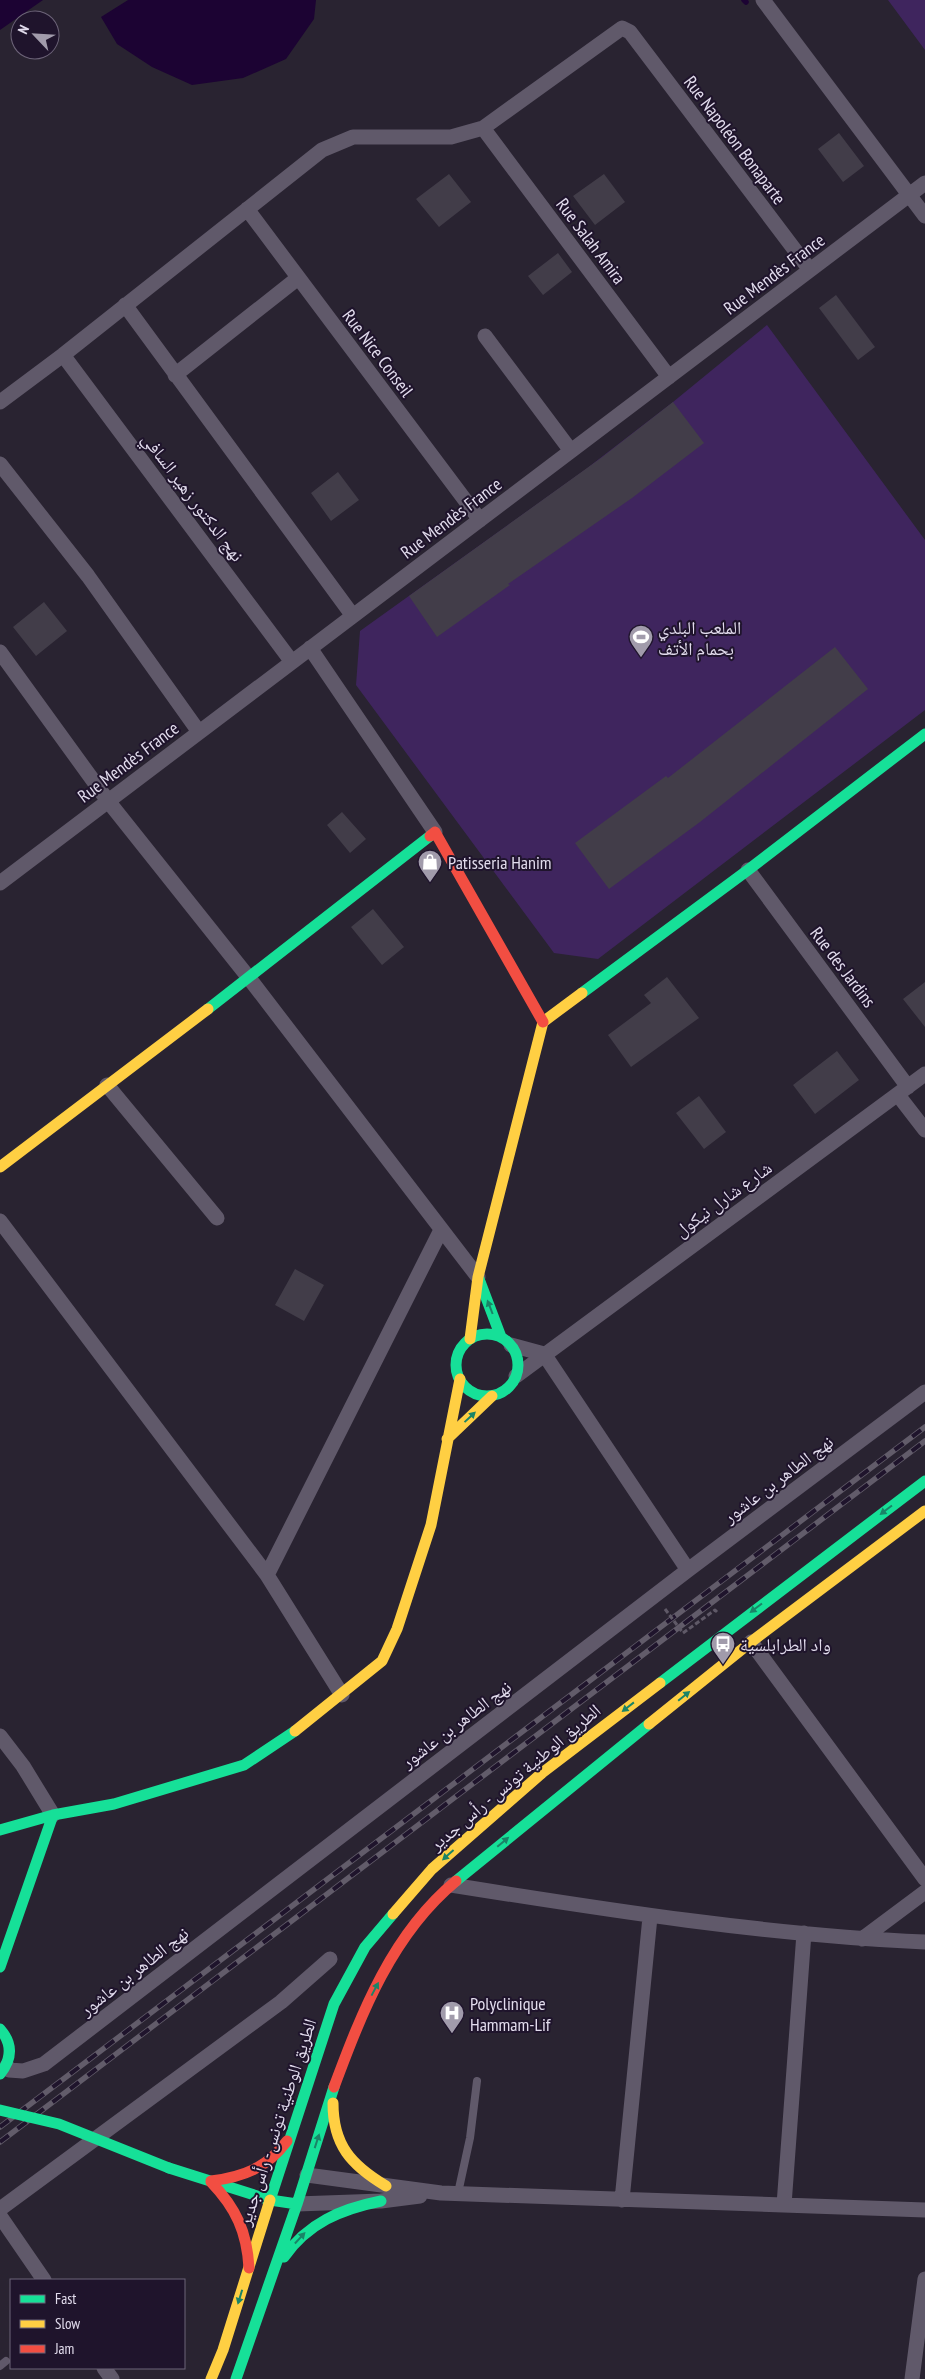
<svg xmlns="http://www.w3.org/2000/svg" width="925" height="2379" font-family="'PT Sans Narrow','Noto Naskh Arabic',sans-serif">
<style>
.green{fill:#3f255e}
.water{fill:#1c0333}
.lines{fill:none;stroke-linecap:round;stroke-linejoin:round}
.stream{stroke:#1c0333;stroke-width:5.5}
.building{fill:#423d49}
.path{stroke:#5f5967;stroke-width:3;stroke-dasharray:5 2.5;stroke-linecap:butt}
.lane{stroke:#60596a;stroke-width:8}
.street{stroke:#60596a;stroke-width:15}
.fast{stroke:#16e098;stroke-width:11}
.slow{stroke:#ffcf43;stroke-width:11}
.jam{stroke:#f24e42;stroke-width:11}
.rail-casing{stroke:#625c6a;stroke-width:5.5}
.rail{stroke:#1f142c;stroke-width:4;stroke-dasharray:11;stroke-linecap:butt}
.path-bridge{stroke:#5f5967;stroke-width:3;stroke-dasharray:5 2.5;stroke-linecap:butt}
.fast-bridge{stroke:#16e098;stroke-width:11}
.oneway{fill:#1a8467}
.labels{text-anchor:middle;dominant-baseline:central;stroke-width:4;stroke-linejoin:round;paint-order:stroke}
.street-label{font-size:18px;fill:#e2dced;stroke:#1f142c}
.poi-label{font-size:18px;fill:#e2dced;stroke:#1f142c;text-anchor:start}
</style>
<rect width="100%" height="100%" fill="#292331"/>
<path class="green" d="M 888,0 L 925,0 L 925,50 Z
M 767,325 L 925,540 L 925,710 L 598,959 L 554,953 L 356,685 L 360,631 L 586,469 L 673,402 Z"/>
<path class="water" d="M 0,0 L 43,0 L 0,30 Z
M 128,0 L 316,0 L 314,19 L 286,59 L 243,78 L 192,85 L 152,67 L 117,44 L 101,17 Z"/>
<g class="lines">
<path class="stream" d="M 744,0 L 746,2"/>
</g>
<path class="building" d="M 839,133 L 864,166 L 843,182 L 818,149 Z
M 449,174 L 471,202 L 439,227 L 416,199 Z
M 604,174 L 625,202 L 595,225 L 573,196 Z
M 558,253 L 572,272 L 543,295 L 528,276 Z
M 836,295 L 875,347 L 858,360 L 819,308 Z
M 673,402 L 704,443 L 632,498 L 508,584 L 510,585 L 437,637 L 409,596 L 601,458 Z
M 338,472 L 359,500 L 331,521 L 311,493 Z
M 44,602 L 67,631 L 36,656 L 13,627 Z
M 835,647 L 868,689 L 700,822 L 609,889 L 575,843 L 666,776 L 668,778 Z
M 342,812 L 366,839 L 350,853 L 327,825 Z
M 373,909 L 404,947 L 382,965 L 351,927 Z
M 667,977 L 699,1018 L 631,1067 L 608,1035 L 651,1003 L 644,995 Z
M 925,982 L 925,1027 L 903,999 Z
M 837,1051 L 859,1080 L 815,1114 L 793,1085 Z
M 699,1096 L 726,1132 L 704,1149 L 676,1113 Z
M 295,1269 L 324,1285 L 304,1321 L 275,1305 Z"/>
<g class="lines">
<path class="path" d="M 683,1633 L 715,1610 L 717,1612"/>
<path class="lane" d="M 458,2193 L 470,2138 L 477,2081
M 0,2366 L 6,2361"/>
<path class="street" d="M 763,0 L 925,216
M 483,128 L 669,377
M 247,209 L 480,520
M 125,305 L 353,616
M 485,336 L 571,451
M 63,355 L 292,662
M 175,375 L 298,278
M 0,402 L 63,355 L 322,150 L 353,137 L 451,137 L 483,128 L 622,28 L 630,32 L 810,270
M 0,464 L 88,576 L 199,732
M 310,648 L 435,832
M 0,652 L 108,801 L 249,978 L 478,1277
M 748,870 L 908,1087
M 0,883 L 925,183
M 107,1085 L 217,1218
M 898,1095 L 925,1130
M 0,1221 L 267,1575 L 342,1695
M 511,1345 L 544,1354
M 544,1354 L 688,1570
M 516,1376 L 925,1074
M 267,1575 L 441,1230
M 751,1642 L 925,1879
M 0,1736 L 23,1766 L 53,1815
M 451,1885 C 608,1910 766,1935 925,1942
M 862,1939 L 925,1892
M 7,2066 L 9,2070 L 23,2071 L 44,2064 L 688,1570 L 925,1392
M 307,2175 L 441,2193 L 925,2210
M 622,2200 L 650,1917
M 297,2204 L 381,2201 L 420,2196
M 784,2205 L 804,1933
M 0,2209 L 281,2002 L 330,1959
M 0,2216 L 44,2280
M 104,2368 L 112,2379
M 912,2379 L 925,2279"/>
<path class="fast" d="M 582,993 L 748,870 L 925,734
M 208,1009 L 430,836
M 479,1279 L 501,1337
M456 1365a31 31 0 1 1 62 0a31 31 0 1 1-62 0Z
M 660,1683 L 925,1481
M 0,1830 L 53,1815 L 114,1804 L 244,1765 L 295,1731
M 456,1881 L 649,1724
M 0,1967 L 53,1815
M 0,2029 C 13,2044 12,2059 0,2074
M 169,2168 L 270,2200 L 297,2204 L 334,2087
M 270,2200 L 334,2004 L 365,1947 L 393,1914
M 284,2257 C 308,2223 341,2209 381,2201
M 236,2379 L 297,2204"/>
<path class="slow" d="M 0,1167 L 208,1009
M 470,1339 L 478,1277 L 543,1022 L 582,993
M 447,1439 L 492,1396
M 649,1724 L 751,1642 L 925,1511
M 295,1731 L 382,1661 L 397,1629 L 431,1525 L 460,1379
M 393,1914 L 432,1869 L 542,1773 L 660,1683
M 333,2103 C 333,2145 351,2165 386,2186
M 211,2379 L 223,2350 L 270,2200"/>
<path class="jam" d="M 430,836 L 435,832 L 543,1022
M 334,2087 C 362,2012 392,1934 456,1881
M 211,2181 C 243,2177 267,2168 287,2141
M 211,2182 C 236,2208 247,2232 249,2268"/>
<defs>
<path id="rail" d="M 0,2127 L 925,1427
M 0,2142 L 925,1441"/>
</defs>
<use href="#rail" class="rail-casing"/>
<use href="#rail" class="rail"/>
<path class="path-bridge" d="M 665,1609 L 683,1633"/>
<path class="fast-bridge" d="M 0,2110 L 59,2124 L 169,2168"/>
</g>
<defs><path id="oneway-solid" d="M-6-.8H1V-3.2L6.5 0L1 3.2V.8H-6Z" transform="scale(1.25)"/></defs>
<g class="oneway">
<use href="#oneway-solid" transform="translate(490 1307) rotate(-111)"/>
<use href="#oneway-solid" transform="translate(470 1417) rotate(-43)"/>
<use href="#oneway-solid" transform="translate(886 1510) rotate(143)"/>
<use href="#oneway-solid" transform="translate(756 1608) rotate(143)"/>
<use href="#oneway-solid" transform="translate(684 1696) rotate(-39)"/>
<use href="#oneway-solid" transform="translate(628 1707) rotate(142)"/>
<use href="#oneway-solid" transform="translate(503 1842) rotate(-40)"/>
<use href="#oneway-solid" transform="translate(448 1855) rotate(138)"/>
<use href="#oneway-solid" transform="translate(375 1989) rotate(-62)"/>
<use href="#oneway-solid" transform="translate(317 2141) rotate(-72)"/>
<use href="#oneway-solid" transform="translate(300 2238) rotate(-47)"/>
<use href="#oneway-solid" transform="translate(240 2297) rotate(107)"/>
</g>
<defs>
<symbol id="stadium-pin" viewBox="-11 -11 22 30"><path d="M0 17L-7.5 6A9.5 9.5 0 1 1 7.5 6Z" fill="#a19bab" stroke="#1f142c"/><path d="M0-5a6.5 5 0 1 0 0 10a6.5 5 0 1 0 0-10ZM-3.5-1.8h7v3.6h-7Z" fill="#fff"/></symbol>
<symbol id="shop-pin" viewBox="-11 -11 22 30"><path d="M0 17L-7.5 6A9.5 9.5 0 1 1 7.5 6Z" fill="#a19bab" stroke="#1f142c"/><path d="M-5-2.5h2.3a2.7 3.5 0 0 1 5.4 0H5L5.5 6h-11ZM-1.5-2.5h3a1.5 2.3 0 0 0-3 0Z" fill="#fff"/></symbol>
<symbol id="bus-pin" viewBox="-11 -11 22 30"><path d="M0 17L-7.5 6A9.5 9.5 0 1 1 7.5 6Z" fill="#a19bab" stroke="#1f142c"/><path d="M-5-6H5V4H4V6H2V4H-2V6H-4V4H-5ZM-3.5-4V0h7V-4ZM-3.5 1.2v1.5H-2V1.2ZM2 1.2v1.5H3.5V1.2Z" fill="#fff"/></symbol>
<symbol id="hospital-pin" viewBox="-11 -11 22 30"><path d="M0 17L-7.5 6A9.5 9.5 0 1 1 7.5 6Z" fill="#a19bab" stroke="#1f142c"/><path d="M-5-5h3v3.5h4V-5h3V5h-3V1.5h-4V5h-3Z" fill="#fff"/></symbol>
</defs>
<g fill-rule="evenodd">
<use href="#stadium-pin" x="627" y="623" width="28" height="38"/>
<use href="#shop-pin" x="416" y="848" width="28" height="38"/>
<use href="#bus-pin" x="709" y="1630" width="28" height="38"/>
<use href="#hospital-pin" x="438" y="1999" width="28" height="38"/>
</g>
<g class="labels">
<g class="street-label">
<text transform="translate(735 140) rotate(53)">Rue Napoléon Bonaparte</text>
<text transform="translate(591 241) rotate(53)">Rue Salah Amira</text>
<text transform="translate(774 274) rotate(-37)">Rue Mendès France</text>
<text transform="translate(378 353) rotate(53)">Rue Nice Conseil</text>
<text transform="translate(193 497) rotate(53)">نهج الدكتور زهير السافي</text>
<text transform="translate(451 518) rotate(-37)">Rue Mendès France</text>
<text transform="translate(128 762) rotate(-37)">Rue Mendès France</text>
<text transform="translate(843 967) rotate(53)">Rue des Jardins</text>
<text transform="translate(723 1199) rotate(-36)">شارع شارل نيكول</text>
<text transform="translate(778 1479) rotate(-37)">نهج الطاهر بن عاشور</text>
<text transform="translate(456 1724) rotate(-37)">نهج الطاهر بن عاشور</text>
<text transform="translate(515 1777) rotate(-40)">الطريق الوطنية تونس - رأس جدير</text>
<text transform="translate(134 1971) rotate(-38)">نهج الطاهر بن عاشور</text>
<text transform="translate(277 2122) rotate(-72)">الطريق الوطنية تونس - رأس جدير</text>
</g>
<g class="poi-label">
<text x="658" y="627">الملعب البلدي<tspan x="658" dy="21">بحمام الأتف</tspan></text>
<text x="448" y="862">Patisseria Hanim</text>
<text x="740" y="1644">واد الطرابلسية</text>
<text x="470" y="2003">Polyclinique<tspan x="470" dy="21">Hammam-Lif</tspan></text>
</g>
</g>
<rect x="10" y="2279" width="175" height="90" fill="#1f142c" stroke="#6d6479"/>
<rect x="20" y="2295" width="25" height="8" fill="#16e098" stroke="#6d6479"/>
<text x="55" y="2304" font-size="15" fill="#e2dced">Fast</text>
<rect x="20" y="2320" width="25" height="8" fill="#ffcf43" stroke="#6d6479"/>
<text x="55" y="2329" font-size="15" fill="#e2dced">Slow</text>
<rect x="20" y="2345" width="25" height="8" fill="#f24e42" stroke="#6d6479"/>
<text x="55" y="2354" font-size="15" fill="#e2dced">Jam</text>
<g transform="translate(35 35) rotate(295)"><circle r="24" fill="#1f142c" stroke="#6d6479"/>
<path d="M0-4L9 19L0 12L-9 19Z" fill="#a19bab"/>
<text y="-8" font-size="14" font-weight="bold" text-anchor="middle" fill="#e2dced">N</text>
</g>
</svg>
